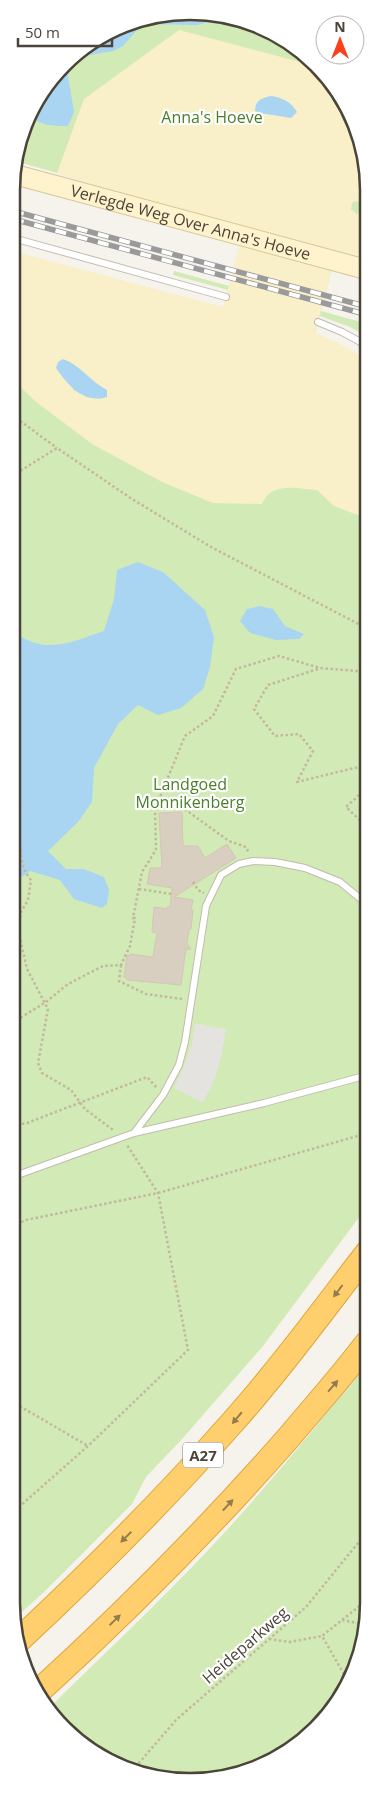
<svg xmlns="http://www.w3.org/2000/svg" width="380" height="1793" font-family="'Open Sans',sans-serif">
<style>
.green{fill:#d2eab5}
.sand{fill:#f9efc9;fill-rule:evenodd}
.parking{fill:#e5e3e0}
.water{fill:#a9d4f2}
.building{fill:#d8cfc1;stroke:#d3c7b4}
.lines{fill:none;stroke-linecap:round;stroke-linejoin:round}
.lane-casing{stroke:#c2bbae;stroke-width:8}
.secondary-casing{stroke:#d6c79b;stroke-width:21}
.highway-casing{stroke:#e0a43c;stroke-width:26}
.path{stroke:#c4b79f;stroke-width:2.5;stroke-dasharray:2.5 2.5;stroke-linecap:butt}
.lane{stroke:#fff;stroke-width:6}
.secondary{stroke:#fff3cd;stroke-width:19}
.highway{stroke:#ffcf6e;stroke-width:24}
.rail-casing{stroke:#9a9a9a;stroke-width:5.5}
.rail{stroke:#fff;stroke-width:4;stroke-dasharray:11;stroke-linecap:butt}
.oneway{fill:#937c4e}
.labels{text-anchor:middle;dominant-baseline:central;stroke-width:4.5;stroke-linejoin:round;paint-order:stroke}
.shield{fill:#fff;stroke:#817c74;stroke-width:1}
.shield-label{font-size:15px;font-weight:bold;fill:#4b4439}
.park-label{font-size:16px;fill:#4a7f2a;stroke:#fff}
.street-label{font-size:16px;fill:#4b4439;stroke:#fff}
.rim{fill:none;stroke:#4b4439;stroke-width:2.5}
</style>
<rect width="100%" height="100%" fill="#f6f3ec"/>
<path class="green" d="M 213,13 L 269,30 L 317,64 L 350,111 L 368,178 L 368,263 L 336,254 L 321,311 L 368,324 L 368,337 L 350,327 L 320,316 L 310,352 L 368,397 L 368,1191 L 360,1201 L 360,1216 L 263,1346 L 183,1438 L 146,1477 L 132,1504 L 44,1592 L 14,1619 L 11,1603 L 13,269 L 218,327 L 228,290 L 173,275 L 174,271 L 229,286 L 244,228 L 191,216 L 57,173 L 15,161 L 35,101 L 81,48 L 143,17 Z
M 367,1362 L 367,1626 L 350,1682 L 308,1738 L 247,1772 L 179,1781 L 121,1768 L 63,1729 L 49,1708 C 115,1643 183,1580 244,1511 C 287,1462 328,1413 367,1362 Z"/>
<path class="sand" d="M 179,30 L 319,67 L 350,111 L 368,178 L 368,263 L 336,254 L 315,333 L 337,342 L 368,361 L 368,519 L 334,506 L 317,490 C 296,489 272,481 262,504 L 213,503 L 162,482 L 92,444 L 35,401 L 13,380 L 13,251 L 223,307 L 244,228 L 191,216 L 57,173 L 84,99 ZM 271,96 L 281,98 L 273,114 L 260,113 L 260,99 ZM 355,201 L 362,202 L 364,205 L 361,212 L 357,214 L 351,209 L 352,203 ZM 69,361 L 100,386 L 107,390 L 100,399 L 87,396 L 73,390 Z"/>
<path class="parking" d="M 195,1023 L 217,1028 L 226,1028 L 222,1053 L 215,1078 L 203,1103 L 174,1088 L 184,1067 L 192,1044 Z"/>
<path class="water" d="M 213,13 L 227,17 L 197,25 L 142,24 L 123,46 L 113,51 L 73,58 L 81,48 L 143,17 Z
M 72,59 L 68,76 L 74,112 L 68,126 C 55,126 39,126 30,115 L 35,101 Z
M 271,96 C 283,98 291,102 297,112 L 291,118 L 260,113 L 255,111 C 255,100 262,98 271,96 Z
M 63,359 C 80,365 91,382 107,390 L 107,397 C 83,404 68,385 56,368 L 58,362 Z
M 138,562 L 163,572 L 205,610 L 214,637 L 210,667 L 203,689 L 181,708 L 158,715 L 138,705 L 118,724 L 94,768 L 92,802 L 78,822 L 48,851 L 66,869 L 84,869 L 104,877 L 109,890 L 107,904 L 102,908 L 74,899 L 60,880 L 30,871 L 12,884 L 12,840 L 19,828 L 19,794 L 12,769 L 12,630 C 43,656 70,643 104,631 L 114,599 L 117,570 Z
M 260,606 L 273,609 L 285,626 L 304,634 L 299,639 L 276,640 L 250,633 L 240,621 L 247,609 Z"/>
<path class="building" d="M 182,812 L 183,846 L 198,846 L 205,858 L 227,844 L 236,858 L 174,897 L 193,900 L 191,910 L 193,910 L 191,929 L 189,929 L 187,944 L 191,949 L 186,950 L 185,955 L 181,985 L 127,980 L 127,978 L 124,977 L 127,955 L 130,956 L 130,954 L 153,957 L 157,933 L 152,932 L 154,907 L 167,909 L 167,907 L 170,907 L 172,888 L 147,884 L 150,868 L 162,868 L 159,813 Z"/>
<g class="lines">
<defs>
<path id="lane" d="M 13,238 L 226,297
M 318,322 L 342,332 L 368,346
M 134,1133 L 163,1095 L 179,1065 L 185,1042 L 206,906 L 221,875 L 239,864 L 253,861 L 275,862 L 305,868 L 340,882 L 368,905
M 12,1177 L 134,1133 L 264,1103 L 368,1075"/>
<g id="secondary">
<path id="s1" d="M 13,174 L 368,270"/>
</g>
<path id="highway" d="M 19,1640 C 93,1571 164,1500 231,1424 C 280,1369 323,1310 368,1252
M 38,1692 C 127,1611 211,1526 290,1436 C 316,1405 343,1375 367,1343"/>
</defs>
<use href="#lane" class="lane-casing"/>
<use href="#secondary" class="secondary-casing"/>
<use href="#highway" class="highway-casing"/>
<path class="path" d="M 12,415 L 57,448
M 12,476 L 57,448 L 132,499 L 211,547 L 368,629
M 318,669 L 268,685 L 254,709 L 275,736 L 299,734 L 313,751 L 297,782 L 354,768 L 368,767
M 12,756 C 30,792 8,855 31,880 L 28,900 L 21,912 L 18,930 L 27,969 L 48,1009 L 38,1063 L 42,1073 L 71,1090 L 85,1109 L 113,1130
M 155,809 L 183,808 L 229,841 L 246,847 L 249,853
M 368,826 L 366,826 L 346,807 L 368,787
M 193,882 L 198,890 L 204,893
M 139,889 L 172,894
M 121,965 L 119,981 L 146,994 L 182,999
M 12,1023 L 46,1002 L 68,984 L 103,966 L 121,965 L 130,946 L 135,918 L 133,918 L 142,872 L 156,850 L 155,809 L 185,736 L 213,716 L 236,669 L 279,656 L 320,668 L 368,672
M 12,1126 L 27,1123 L 147,1077 L 157,1088
M 12,1226 L 26,1220 L 158,1193 L 368,1133
M 11,1401 L 88,1446
M 11,1514 L 88,1446 L 188,1350 L 158,1193 L 127,1145
M 342,1620 L 367,1625
M 269,1639 L 290,1642 L 322,1636
M 349,1683 L 322,1636 L 367,1600
M 132,1771 L 176,1720 L 306,1607 L 367,1532"/>
<use href="#lane" class="lane"/>
<use href="#secondary" class="secondary"/>
<use href="#highway" class="highway"/>
<defs>
<path id="rail" d="M 13,211 L 368,307
M 13,219 L 368,315"/>
</defs>
<use href="#rail" class="rail-casing"/>
<use href="#rail" class="rail"/>
</g>
<defs><path id="oneway-solid" d="M-6-.8H1V-3.2L6.5 0L1 3.2V.8H-6Z" transform="scale(1.25)"/></defs>
<g class="oneway">
<use href="#oneway-solid" transform="translate(338 1291) rotate(127)"/>
<use href="#oneway-solid" transform="translate(333 1386) rotate(-49)"/>
<use href="#oneway-solid" transform="translate(237 1418) rotate(130)"/>
<use href="#oneway-solid" transform="translate(228 1505) rotate(-47)"/>
<use href="#oneway-solid" transform="translate(126 1537) rotate(135)"/>
<use href="#oneway-solid" transform="translate(115 1620) rotate(-44)"/>
</g>
<g class="labels">
<rect class="shield" x="183" y="1442.5" width="40" height="25" rx="4"/>
<g class="shield-label">
<text x="203" y="1455">A27</text>
</g>
<g class="park-label">
<text x="212" y="117">Anna's Hoeve</text>
<text x="190" y="784">Landgoed<tspan x="190" dy="18">Monnikenberg</tspan></text>
</g>
<g class="street-label">
<text stroke="none"><textPath href="#s1" startOffset="184">Verlegde Weg Over Anna's Hoeve</textPath></text>
<text transform="translate(245 1645) rotate(-41)">Heideparkweg</text>
</g>
</g>
<path d="M0 0H380V1793H0ZM190 20H190A170 170 0 0 1 360 190V1603A170 170 0 0 1 190 1773H190A170 170 0 0 1 20 1603V190A170 170 0 0 1 190 20Z" fill="#fff" fill-rule="evenodd"/>
<path class="rim" d="M190 20H190A170 170 0 0 1 360 190V1603A170 170 0 0 1 190 1773H190A170 170 0 0 1 20 1603V190A170 170 0 0 1 190 20Z"/>
<g transform="translate(340 40)"><circle r="24" fill="#ffffff" stroke="#b7b4b0"/>
<path d="M0-4L9 19L0 12L-9 19Z" fill="#fc3f1d"/>
<text y="-8" font-size="14" font-weight="bold" text-anchor="middle" fill="#4b4439">N</text>
</g>
<path d="M18 38v8h94v-8" fill="none" stroke="#4b4439" stroke-width="2.5"/>
<text x="25" y="38" font-size="15" fill="#4b4439" stroke="#ffffff" stroke-width="4" paint-order="stroke">50 m</text>
</svg>
